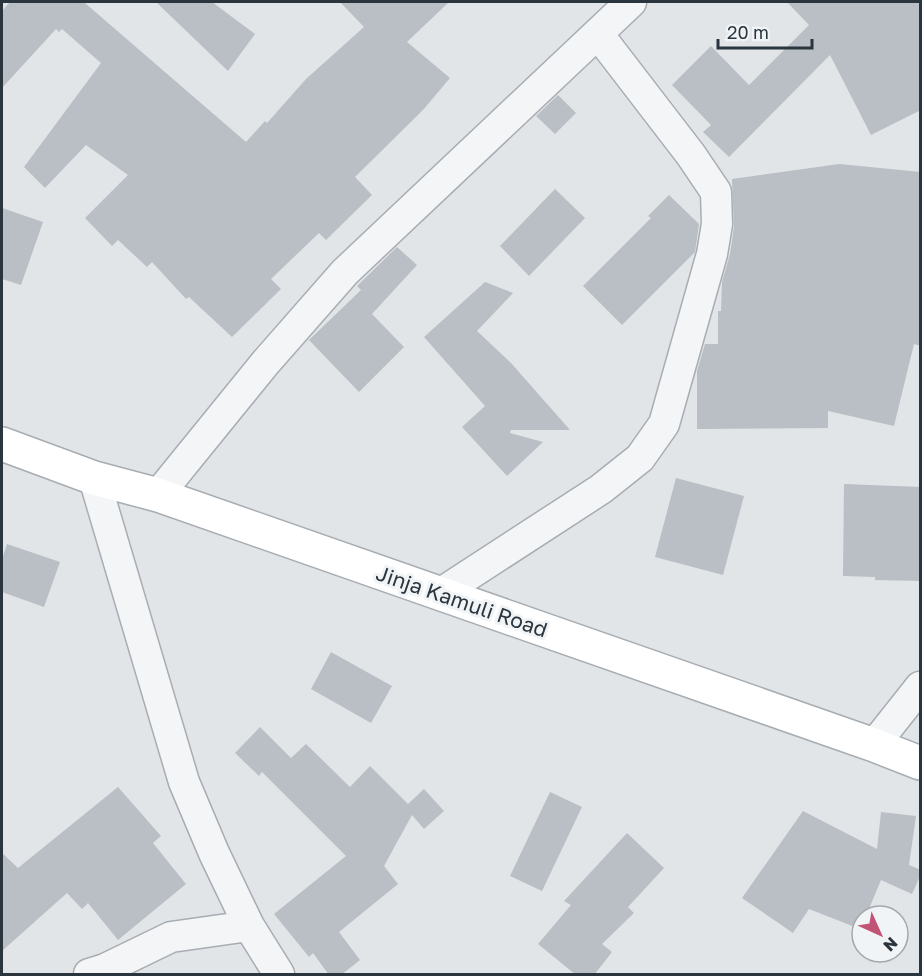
<svg xmlns="http://www.w3.org/2000/svg" width="922" height="976" font-family="'Golos Text',sans-serif">
<style>
.building{fill:#b9bfc5}
.lines{fill:none;stroke-linecap:round;stroke-linejoin:round}
.street-casing{stroke:#a7adb2;stroke-width:33}
.secondary-casing{stroke:#a7adb2;stroke-width:36}
.street{stroke:#f4f5f7;stroke-width:30}
.secondary{stroke:#fff;stroke-width:33}
.labels{text-anchor:middle;dominant-baseline:central;stroke-width:6;stroke-linejoin:round;paint-order:stroke}
.street-label{font-size:21px;fill:#2b353e;stroke:#f1f4f6}
</style>
<rect width="100%" height="100%" fill="#e1e5e8"/>
<path class="building" d="M 10,2 L 86,2 L 85,3 L 246,142 L 265,121 L 267,123 L 306,79 L 364,27 L 340,2 L 449,2 L 407,42 L 450,78 L 423,110 L 355,177 L 372,195 L 326,240 L 319,233 L 271,279 L 281,289 L 232,337 L 189,297 L 186,299 L 152,262 L 147,267 L 118,240 L 112,246 L 85,218 L 128,175 L 86,145 L 45,188 L 24,167 L 101,63 L 62,29 L 59,32 L 56,29 L 2,88 L 2,11 Z
M 156,2 L 212,2 L 255,34 L 228,71 Z
M 787,2 L 921,2 L 921,110 L 871,135 L 830,55 L 729,157 L 703,132 L 711,125 L 672,85 L 711,46 L 749,85 L 809,25 Z
M 558,95 L 576,113 L 555,134 L 536,116 Z
M 839,164 L 921,172 L 921,346 L 914,344 L 894,426 L 828,411 L 828,428 L 697,429 L 697,371 L 705,344 L 718,344 L 718,311 L 721,311 L 722,282 L 730,254 L 734,227 L 732,179 Z
M 555,189 L 585,218 L 529,276 L 500,246 Z
M 669,195 L 699,224 L 695,252 L 622,325 L 583,286 L 651,218 L 648,216 Z
M 2,208 L 43,222 L 21,285 L 2,279 Z
M 397,247 L 417,265 L 372,314 L 404,347 L 359,392 L 309,340 L 361,290 L 357,286 Z
M 485,282 L 513,293 L 477,331 L 511,363 L 570,430 L 511,430 L 510,433 L 543,442 L 507,476 L 462,427 L 485,406 L 424,337 Z
M 676,478 L 744,496 L 723,575 L 655,557 Z
M 844,484 L 921,487 L 921,581 L 875,580 L 875,577 L 843,576 Z
M 7,544 L 60,562 L 44,607 L 2,592 L 2,559 Z
M 331,652 L 392,686 L 371,723 L 311,689 Z
M 260,727 L 291,758 L 306,744 L 350,787 L 370,766 L 408,804 L 424,789 L 444,811 L 424,829 L 412,815 L 384,866 L 398,884 L 339,932 L 360,960 L 341,975 L 329,975 L 313,953 L 309,957 L 274,914 L 346,856 L 262,772 L 259,776 L 235,753 Z
M 118,787 L 161,836 L 153,843 L 186,884 L 118,940 L 88,903 L 82,909 L 67,893 L 2,951 L 2,853 L 18,868 Z
M 550,792 L 582,807 L 542,891 L 510,876 Z
M 803,811 L 877,849 L 881,812 L 916,816 L 909,865 L 921,870 L 921,874 L 912,894 L 881,880 L 866,916 L 862,916 L 862,925 L 860,929 L 809,909 L 793,933 L 742,898 Z
M 627,833 L 664,868 L 628,907 L 634,913 L 602,944 L 612,952 L 594,975 L 576,975 L 538,944 L 571,905 L 564,901 Z"/>
<g class="lines">
<defs>
<path id="street" d="M 94,478 L 184,782 L 214,853 L 249,926 L 279,974
M 158,495 L 266,362 L 345,272 L 631,2
M 441,593 L 601,489 L 640,458 L 664,424 L 712,254 L 717,224 L 716,192 L 691,155 L 598,34
M 874,745 L 920,687
M 89,974 L 105,969 L 171,937 L 249,926"/>
<path id="secondary" d="M 2,444 L 94,478 L 158,495 L 874,745 L 920,763"/>
</defs>
<use href="#street" class="street-casing"/>
<use href="#secondary" class="secondary-casing"/>
<use href="#street" class="street"/>
<use href="#secondary" class="secondary"/>
</g>
<g class="labels">
<g class="street-label">
<text transform="translate(462 601) rotate(19)">Jinja Kamuli Road</text>
</g>
</g>
<rect width="922" height="976" fill="none" stroke="#2b353e" stroke-width="6"/>
<g transform="translate(880 934) rotate(135)"><circle r="28" fill="#f1f4f6" stroke="#a2a8ac" stroke-width="1.5"/>
<path d="M0-4.5L10 22L0 15L-10 22Z" fill="#c15376"/>
<text y="-9" font-size="16" font-weight="bold" text-anchor="middle" fill="#2b353e">N</text>
</g>
<path d="M718 39v9h94v-9" fill="none" stroke="#2b353e" stroke-width="3"/>
<text x="727" y="39" font-size="18" fill="#2b353e" stroke="#f1f4f6" stroke-width="4.5" paint-order="stroke">20 m</text>
</svg>
